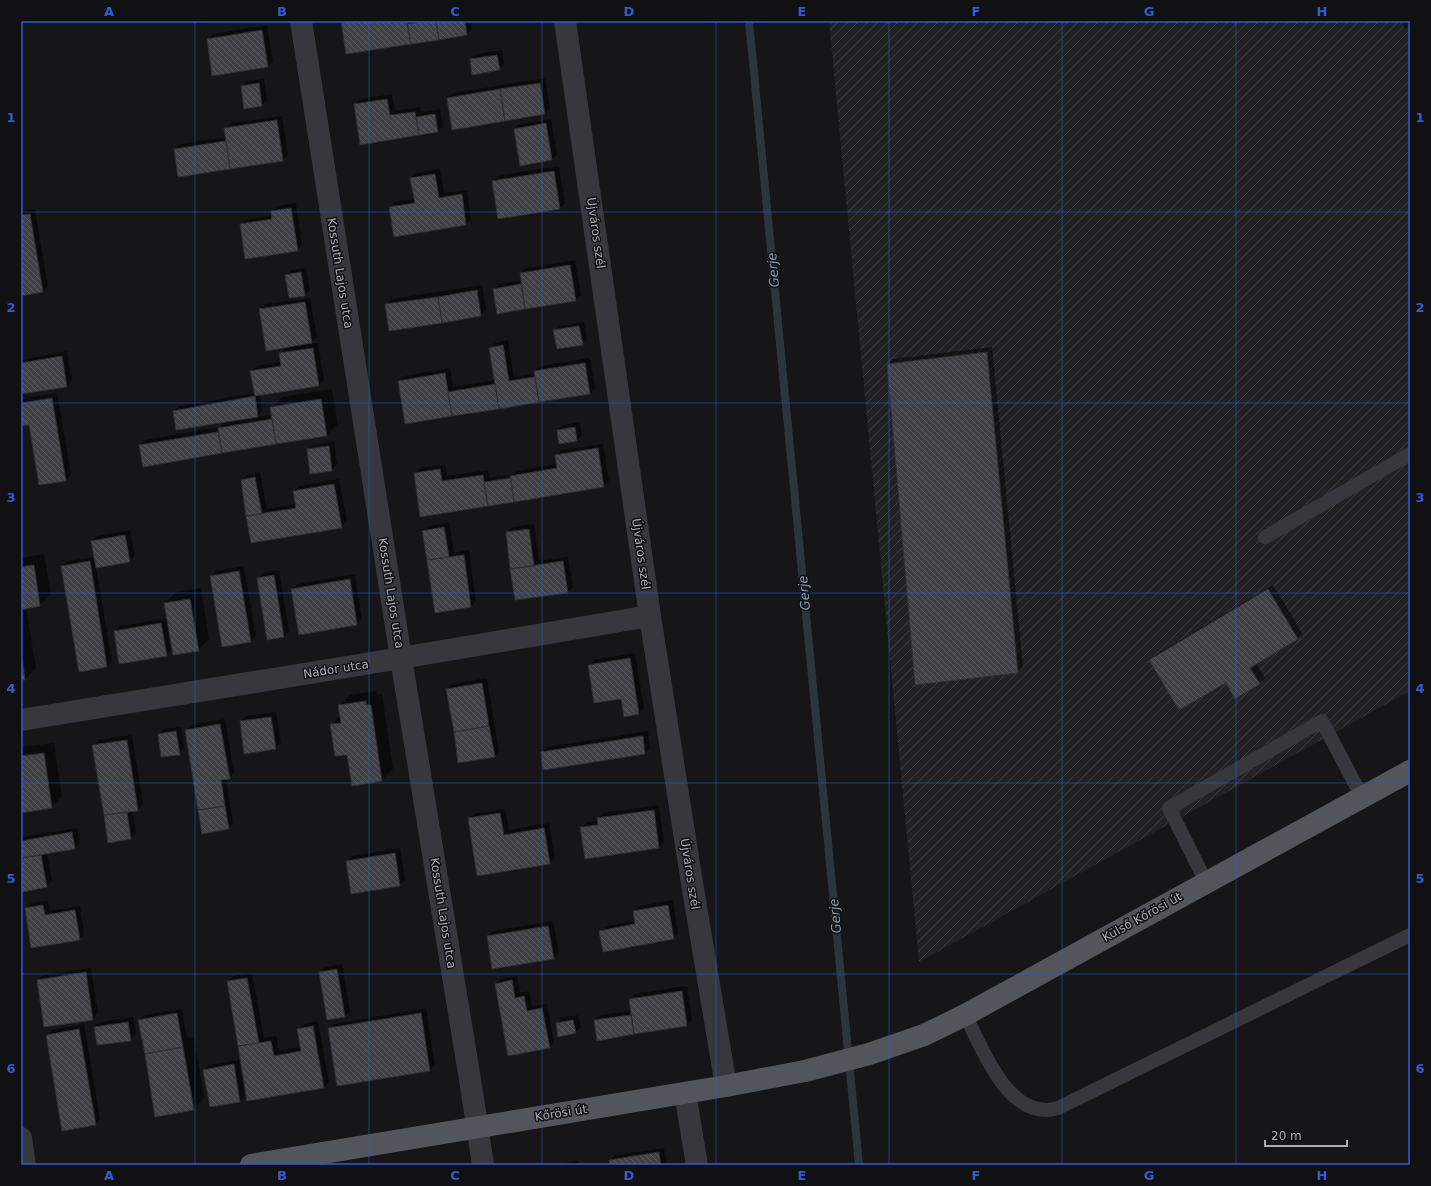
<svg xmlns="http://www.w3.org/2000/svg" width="1431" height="1186" font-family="'DejaVu Sans',sans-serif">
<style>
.industrial{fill:url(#industrial-furrows)}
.shadow{fill:#0007}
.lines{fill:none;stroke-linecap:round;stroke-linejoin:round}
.stream{stroke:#2c353c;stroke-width:8}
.building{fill:url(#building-back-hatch);stroke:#303034}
.lane{stroke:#37383d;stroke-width:14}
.street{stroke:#37383d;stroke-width:22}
.primary{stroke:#53555c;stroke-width:22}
.grid{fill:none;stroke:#325cd3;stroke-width:1;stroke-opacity:0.55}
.labels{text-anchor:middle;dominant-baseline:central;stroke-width:3;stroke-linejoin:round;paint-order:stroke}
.street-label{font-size:12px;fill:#a8adb8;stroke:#111113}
.water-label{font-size:13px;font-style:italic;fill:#7f9bb3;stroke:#111113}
.neatline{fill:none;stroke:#325cd3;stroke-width:1.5}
.grid-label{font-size:13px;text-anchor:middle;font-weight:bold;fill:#325cd3}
</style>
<defs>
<pattern id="industrial-furrows" width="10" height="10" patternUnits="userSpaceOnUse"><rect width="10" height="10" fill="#222225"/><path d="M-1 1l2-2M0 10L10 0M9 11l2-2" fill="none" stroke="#3f3f43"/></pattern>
<pattern id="building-back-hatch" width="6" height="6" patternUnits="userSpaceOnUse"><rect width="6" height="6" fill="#404145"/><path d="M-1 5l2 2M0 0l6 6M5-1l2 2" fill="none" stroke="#595a5e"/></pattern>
</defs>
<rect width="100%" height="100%" fill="#161618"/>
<path class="industrial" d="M 829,21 L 1401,21 L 1405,29 L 1410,27 L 1410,691 L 919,962 Z"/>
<path class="shadow" d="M 342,21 L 471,21 L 472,29 L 467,34 L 347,53 Z
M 267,25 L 273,61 L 268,66 L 208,39 L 213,34 Z
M 502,50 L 504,64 L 499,69 L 471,60 L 476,54 Z
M 545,78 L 550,108 L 544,113 L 448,98 L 453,93 Z
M 264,79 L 267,100 L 262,105 L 242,86 L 247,81 Z
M 392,94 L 395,111 L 420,107 L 421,112 L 440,109 L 443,126 L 438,131 L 361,143 L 355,104 L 360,99 Z
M 282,116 L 288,155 L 283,160 L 175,149 L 180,144 L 227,137 L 225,129 L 231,123 Z
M 551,119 L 557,154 L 552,159 L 515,129 L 520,124 Z
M 559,166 L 565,203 L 560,208 L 493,181 L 498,176 Z
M 440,169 L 444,193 L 467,190 L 471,219 L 466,224 L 395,236 L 390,208 L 395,202 L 415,199 L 411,178 L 417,173 Z
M 296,203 L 302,245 L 297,250 L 241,225 L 246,220 L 272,215 L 272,212 L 277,206 Z
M 35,209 L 48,286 L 43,292 L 21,295 L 21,211 Z
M 575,260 L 581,295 L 575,301 L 498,313 L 494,289 L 499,284 L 522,280 L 521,273 L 526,268 Z
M 306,268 L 310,290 L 304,295 L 286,275 L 291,270 Z
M 482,285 L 486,310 L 481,315 L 390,330 L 386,305 L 391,299 Z
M 310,298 L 317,337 L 310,344 L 318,343 L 324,380 L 319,385 L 260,395 L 262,411 L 255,418 L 272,415 L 271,408 L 282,397 L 332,389 L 338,424 L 327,435 L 144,465 L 140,445 L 145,440 L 220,427 L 226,421 L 174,411 L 179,406 L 255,393 L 251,371 L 257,366 L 281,362 L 280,354 L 288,346 L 260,309 L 266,304 Z
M 584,322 L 587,339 L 582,344 L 555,331 L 560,326 Z
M 508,340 L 514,377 L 536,373 L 535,371 L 540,366 L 590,358 L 595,388 L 590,394 L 406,423 L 399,381 L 404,376 L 450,368 L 453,387 L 495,380 L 490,348 L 495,343 Z
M 992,347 L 1023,667 L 1018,672 L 888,364 L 893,359 Z
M 67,351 L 72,380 L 67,386 L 21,394 L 21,360 Z
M 57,393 L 71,474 L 66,480 L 29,424 L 21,425 L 21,399 Z
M 580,422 L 582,435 L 577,440 L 560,443 L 558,430 L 563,425 Z
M 334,441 L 337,464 L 332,470 L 308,450 L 313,445 Z
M 603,444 L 609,481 L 604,486 L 421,516 L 415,474 L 420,468 L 445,465 L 447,476 L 488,470 L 489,478 L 514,474 L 517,471 L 557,464 L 556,456 L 561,450 Z
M 260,472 L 267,509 L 296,504 L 294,491 L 299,486 L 339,479 L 347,521 L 341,527 L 252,542 L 242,480 L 247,475 Z
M 449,522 L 454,553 L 469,550 L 476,601 L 471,607 L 436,612 L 423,531 L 429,526 Z
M 534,524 L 539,561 L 568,557 L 573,587 L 567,592 L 516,599 L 507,532 L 512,527 Z
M 130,530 L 135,556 L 129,561 L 96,567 L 112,661 L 107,666 L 62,566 L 68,561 L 95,557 L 92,541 L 97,536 Z
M 44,554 L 51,594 L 40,605 L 26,608 L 36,668 L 25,679 L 21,679 L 21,660 L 23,671 L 25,671 L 21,648 L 21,558 Z
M 244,566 L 256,636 L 251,641 L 223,646 L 211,576 L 216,571 Z
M 279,570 L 289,631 L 284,636 L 267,639 L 258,578 L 263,573 Z
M 355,574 L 362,619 L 356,624 L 292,589 L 298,584 Z
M 1273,585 L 1302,633 L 1297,639 L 1256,663 L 1265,678 L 1259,683 L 1226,681 L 1150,660 L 1155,655 Z
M 201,588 L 209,639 L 198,650 L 173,649 L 166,655 L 115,632 L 120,626 L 168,618 L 165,603 L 176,592 Z
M 635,653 L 644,708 L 638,713 L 589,666 L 594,660 Z
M 487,678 L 499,751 L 494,756 L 447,689 L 452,684 Z
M 376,691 L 377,695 L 382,694 L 393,769 L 382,780 L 353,785 L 348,753 L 331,725 L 341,715 L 339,706 L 350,695 Z
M 276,712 L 281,743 L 275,748 L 241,722 L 246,716 Z
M 225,719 L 234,773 L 229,778 L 226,778 L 233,823 L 228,828 L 186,730 L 191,725 Z
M 181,727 L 184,748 L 179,754 L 159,734 L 164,729 Z
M 648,731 L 650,748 L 645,753 L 542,752 L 547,747 Z
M 132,735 L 143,804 L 138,810 L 132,811 L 136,833 L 131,838 L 94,746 L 99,740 Z
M 54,743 L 62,797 L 51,807 L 21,812 L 21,747 Z
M 659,805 L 664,842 L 659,847 L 581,828 L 587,822 L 598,821 L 598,818 L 603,813 Z
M 505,809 L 509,830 L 549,823 L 555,858 L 549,863 L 469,819 L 474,814 Z
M 77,828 L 80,843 L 75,848 L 47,853 L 52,881 L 47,886 L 22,891 L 21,883 L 21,837 Z
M 400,848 L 405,880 L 399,886 L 347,861 L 352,856 Z
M 673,900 L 678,933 L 673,938 L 600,931 L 606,926 L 635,921 L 634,911 L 639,906 Z
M 48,901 L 50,911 L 80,906 L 84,934 L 79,939 L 26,909 L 31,903 Z
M 553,921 L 559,953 L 553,958 L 488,936 L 493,931 Z
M 342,964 L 350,1011 L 344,1016 L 320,972 L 325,967 Z
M 91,968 L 98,1013 L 93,1019 L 45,1026 L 38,981 L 43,975 Z
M 252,973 L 264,1038 L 276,1036 L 279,1051 L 301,1047 L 298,1029 L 304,1024 L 318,1021 L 329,1082 L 324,1087 L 248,1100 L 228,981 L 233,976 Z
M 517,976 L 520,993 L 529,991 L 532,1006 L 547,1004 L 554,1042 L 549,1048 L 496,984 L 501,979 Z
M 687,986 L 692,1020 L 687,1025 L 598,1039 L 595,1021 L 600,1015 L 632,1011 L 630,999 L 635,994 Z
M 426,1008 L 435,1065 L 430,1070 L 338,1085 L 329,1029 L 334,1024 Z
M 182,1009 L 187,1038 L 194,1037 L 204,1098 L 193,1109 L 139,1020 L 145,1015 Z
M 578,1015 L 581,1027 L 576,1032 L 557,1023 L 562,1018 Z
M 133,1017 L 136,1034 L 130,1040 L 95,1027 L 100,1022 Z
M 84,1024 L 100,1119 L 95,1124 L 47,1035 L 52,1030 Z
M 239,1060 L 245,1096 L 240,1101 L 204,1070 L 209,1065 Z
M 664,1148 L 667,1165 L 611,1165 L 610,1160 L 615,1155 Z
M 578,1161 L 578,1165 L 546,1165 Z"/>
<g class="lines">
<path class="stream" d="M 749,21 L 859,1165"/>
</g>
<path class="building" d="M 341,21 L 391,21 L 391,23 L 407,21 L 411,44 L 346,54 Z
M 429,21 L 436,21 L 439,40 L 411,44 L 407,24 Z
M 436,21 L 465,21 L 467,35 L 439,40 Z
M 262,30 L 268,67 L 212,76 L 207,39 Z
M 497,55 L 500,70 L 472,75 L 470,59 Z
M 259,83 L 262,106 L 244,109 L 241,86 Z
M 540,83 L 545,114 L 505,121 L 500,89 Z
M 500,89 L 505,121 L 452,130 L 447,98 Z
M 387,99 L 390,115 L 415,112 L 419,135 L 360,145 L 354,104 Z
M 435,114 L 438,132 L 419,135 L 416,117 Z
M 277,120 L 283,161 L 230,169 L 224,128 Z
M 546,123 L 552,160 L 520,166 L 514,129 Z
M 226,141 L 230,169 L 178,177 L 174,149 Z
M 554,171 L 560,209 L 498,219 L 492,181 Z
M 435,174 L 439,198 L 462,194 L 466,225 L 394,237 L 389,207 L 415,203 L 410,178 Z
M 291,208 L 298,251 L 245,259 L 240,224 L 272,219 L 271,211 Z
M 30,214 L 43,292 L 21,296 L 21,215 Z
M 570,265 L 576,301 L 525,309 L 520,273 Z
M 301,272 L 305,296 L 289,298 L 285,275 Z
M 521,284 L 525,309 L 497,314 L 493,289 Z
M 477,290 L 481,316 L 442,323 L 438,297 Z
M 438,297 L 442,323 L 389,331 L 385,304 Z
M 305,302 L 312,343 L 266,351 L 259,309 Z
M 579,326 L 583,345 L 557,349 L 553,330 Z
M 503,345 L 509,381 L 535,377 L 539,402 L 499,409 L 489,348 Z
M 313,348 L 319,386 L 255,396 L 250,371 L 281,366 L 279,353 Z
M 987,352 L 1018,673 L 915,685 L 887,364 Z
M 62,356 L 67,387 L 21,394 L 21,363 Z
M 585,363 L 590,394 L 539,402 L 534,371 Z
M 445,373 L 452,416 L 405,424 L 398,381 Z
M 495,384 L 499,409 L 452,416 L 448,392 Z
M 255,396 L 258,417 L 176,430 L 173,411 Z
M 52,398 L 66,481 L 39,485 L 29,425 L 21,426 L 21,403 Z
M 321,399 L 327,436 L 276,444 L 270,407 Z
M 272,419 L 276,444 L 222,453 L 218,428 Z
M 575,427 L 577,441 L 559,444 L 557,430 Z
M 218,432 L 222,453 L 143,467 L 139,445 Z
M 329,446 L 332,471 L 310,474 L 307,449 Z
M 598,448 L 604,487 L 514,502 L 510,476 L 557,468 L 555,455 Z
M 440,469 L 442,481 L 483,475 L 488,506 L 420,517 L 414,473 Z
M 255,477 L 262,514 L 246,516 L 241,480 Z
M 511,478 L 514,502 L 488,506 L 484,482 Z
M 334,484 L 342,528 L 251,543 L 246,516 L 296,508 L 293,491 Z
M 444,527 L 449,557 L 427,560 L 422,531 Z
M 529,529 L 534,566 L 510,569 L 506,532 Z
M 125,535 L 130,562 L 96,568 L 91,541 Z
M 464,555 L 471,607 L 435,613 L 427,560 Z
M 90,561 L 107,667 L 79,672 L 61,566 Z
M 563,561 L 568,593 L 515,600 L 510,569 Z
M 34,565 L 40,606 L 21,610 L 21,567 Z
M 239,571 L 251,642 L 222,647 L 210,576 Z
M 274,575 L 284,637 L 267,640 L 257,578 Z
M 350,579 L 357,625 L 299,635 L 291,589 Z
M 1268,589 L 1298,639 L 1250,668 L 1260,684 L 1235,699 L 1226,683 L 1179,710 L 1149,660 Z
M 190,599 L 199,651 L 173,655 L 164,603 Z
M 161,623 L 167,656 L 119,664 L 114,631 Z
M 21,654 L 25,680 L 21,680 Z
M 630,658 L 639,714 L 624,717 L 621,699 L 594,703 L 588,665 Z
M 482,683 L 489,726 L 454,732 L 446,689 Z
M 366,701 L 366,705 L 371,705 L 382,781 L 352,786 L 347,755 L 335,756 L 330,724 L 341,723 L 338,705 Z
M 271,717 L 276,749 L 244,754 L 240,721 Z
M 220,724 L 230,779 L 221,780 L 225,806 L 198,810 L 185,730 Z
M 489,726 L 495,757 L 458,763 L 454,732 Z
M 176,731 L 180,755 L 161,757 L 158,734 Z
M 643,736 L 645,754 L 543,770 L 541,752 Z
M 127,740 L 138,811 L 104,815 L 92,745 Z
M 44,753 L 52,808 L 21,813 L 21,756 Z
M 225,806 L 229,829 L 202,834 L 198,810 Z
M 654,810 L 659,848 L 585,859 L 580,827 L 598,825 L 597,818 Z
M 127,812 L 131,839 L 108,843 L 104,815 Z
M 500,813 L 504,835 L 544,828 L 550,864 L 477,876 L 468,818 Z
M 72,832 L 75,849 L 21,858 L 21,841 Z
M 395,853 L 400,886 L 351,894 L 346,861 Z
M 41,855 L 47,887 L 22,892 L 21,858 Z
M 43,905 L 45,915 L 75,910 L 80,940 L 31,948 L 25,908 Z
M 668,905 L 674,939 L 603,952 L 599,931 L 635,924 L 633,911 Z
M 548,926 L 554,959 L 492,969 L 487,936 Z
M 337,969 L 345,1017 L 327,1020 L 319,972 Z
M 86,972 L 93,1020 L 44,1027 L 37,980 Z
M 247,978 L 259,1043 L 238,1046 L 227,981 Z
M 512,980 L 515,998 L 524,996 L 527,1011 L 542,1008 L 550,1048 L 508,1056 L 495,984 Z
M 682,991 L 687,1026 L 634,1034 L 629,999 Z
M 177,1013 L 183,1047 L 145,1054 L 138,1020 Z
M 421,1013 L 430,1071 L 337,1086 L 328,1028 Z
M 631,1015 L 634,1034 L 597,1041 L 594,1020 Z
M 573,1020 L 576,1033 L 558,1037 L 556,1023 Z
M 128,1022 L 131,1041 L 97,1045 L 94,1027 Z
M 313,1026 L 324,1088 L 247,1101 L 238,1046 L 271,1041 L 274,1056 L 301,1051 L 297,1029 Z
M 79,1029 L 96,1125 L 62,1131 L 46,1035 Z
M 183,1047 L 194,1110 L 155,1117 L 145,1054 Z
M 234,1064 L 240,1102 L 210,1107 L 203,1070 Z
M 659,1152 L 661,1165 L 610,1165 L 609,1160 Z"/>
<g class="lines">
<path class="lane" d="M 1265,537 L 1410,454
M 1206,882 L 1169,808 L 1322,721 L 1362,797
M 965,1015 C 981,1045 1004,1110 1046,1110 C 1050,1110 1054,1109 1058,1108 L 1410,935"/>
<path class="street" d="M 301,21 L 401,658 L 471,1086 L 483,1165
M 565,21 L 650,616 L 692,883 L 726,1086
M 21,720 L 359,665 L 650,616
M 685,1093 L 697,1165
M 21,1138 L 25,1165"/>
<path class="primary" d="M 251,1165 L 726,1086 L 805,1071 L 869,1054 L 924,1035 L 965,1015 L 1410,771"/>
</g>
<path class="grid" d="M 195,21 L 195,1165M 369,21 L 369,1165M 542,21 L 542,1165M 716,21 L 716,1165M 889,21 L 889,1165M 1062,21 L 1062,1165M 1236,21 L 1236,1165M 21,212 L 1410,212M 21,403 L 1410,403M 21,593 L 1410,593M 21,783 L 1410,783M 21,974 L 1410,974"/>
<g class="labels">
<g class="street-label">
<text transform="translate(596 233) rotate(82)">Újváros szél</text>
<text transform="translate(340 273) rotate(81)">Kossuth Lajos utca</text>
<text transform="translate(641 554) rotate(82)">Újváros szél</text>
<text transform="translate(391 593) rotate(81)">Kossuth Lajos utca</text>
<text transform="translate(336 669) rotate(-9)">Nádor utca</text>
<text transform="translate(690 874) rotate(81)">Újváros szél</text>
<text transform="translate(443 913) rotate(81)">Kossuth Lajos utca</text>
<text transform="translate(1142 917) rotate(-29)">Külső Kőrösi út</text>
<text transform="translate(561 1113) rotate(-9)">Kőrösi út</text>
</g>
<g class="water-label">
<text transform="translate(773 270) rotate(-95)">Gerje</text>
<text transform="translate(804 593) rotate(-95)">Gerje</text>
<text transform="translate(835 916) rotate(-95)">Gerje</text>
</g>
</g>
<rect width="1431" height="1186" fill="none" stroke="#111113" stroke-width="44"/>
<path d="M1265 1140v6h82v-6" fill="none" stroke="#a8adb8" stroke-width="2"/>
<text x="1271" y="1140" font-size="12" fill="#a8adb8" stroke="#111113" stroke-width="3" paint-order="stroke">20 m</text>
<rect x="22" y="22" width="1387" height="1142" class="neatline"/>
<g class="grid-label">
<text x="109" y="16">A</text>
<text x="282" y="16">B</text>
<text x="455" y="16">C</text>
<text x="629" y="16">D</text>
<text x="802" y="16">E</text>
<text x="976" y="16">F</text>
<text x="1149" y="16">G</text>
<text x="1322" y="16">H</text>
<text x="11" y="122">1</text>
<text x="1420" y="122">1</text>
<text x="11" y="312">2</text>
<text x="1420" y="312">2</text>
<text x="11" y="502">3</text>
<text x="1420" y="502">3</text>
<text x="11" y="693">4</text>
<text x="1420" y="693">4</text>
<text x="11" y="883">5</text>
<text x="1420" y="883">5</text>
<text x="11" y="1073">6</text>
<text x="1420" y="1073">6</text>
<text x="109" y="1180">A</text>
<text x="282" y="1180">B</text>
<text x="455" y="1180">C</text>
<text x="629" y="1180">D</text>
<text x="802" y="1180">E</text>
<text x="976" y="1180">F</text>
<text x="1149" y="1180">G</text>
<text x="1322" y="1180">H</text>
</g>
</svg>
